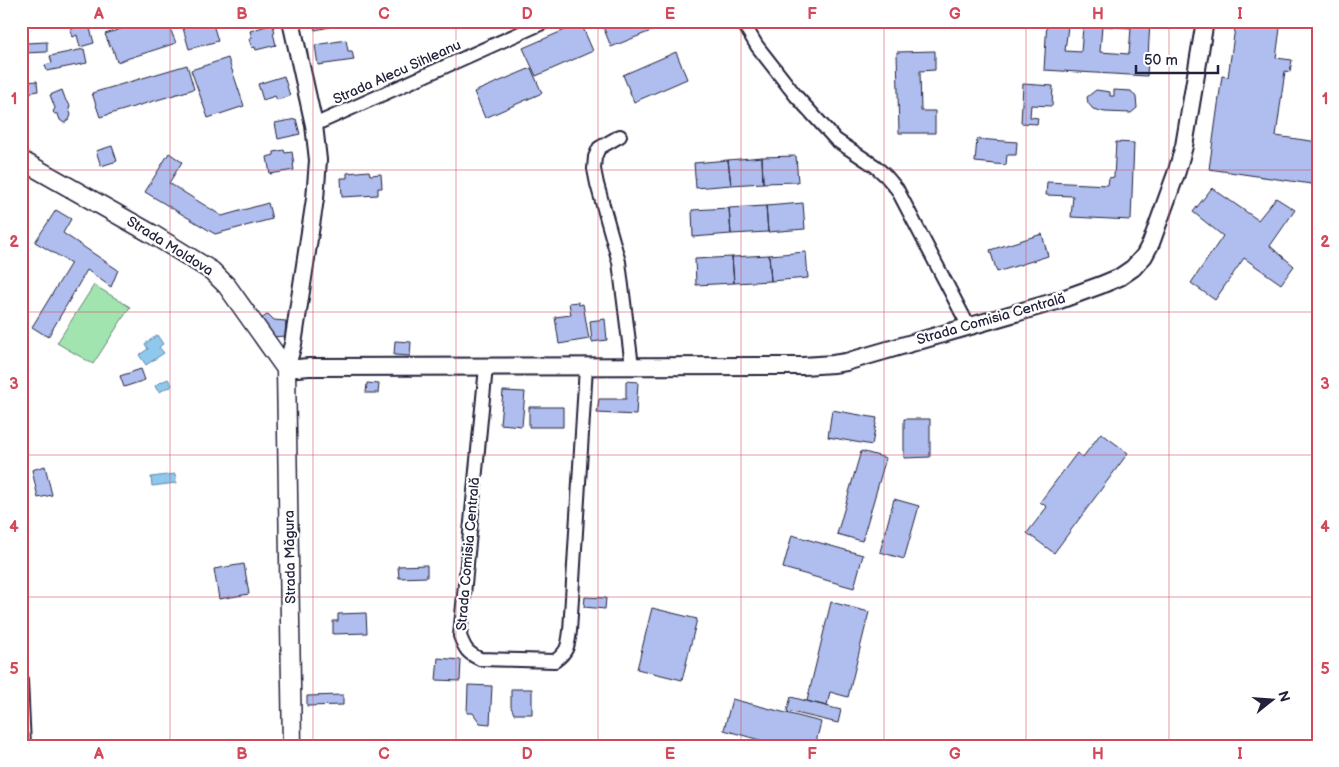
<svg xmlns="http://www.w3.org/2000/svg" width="1339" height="767" font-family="'Balsamiq Sans',sans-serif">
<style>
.green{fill:#a2e4af;stroke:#628375}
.water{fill:#8ec8ed;stroke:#6386a6}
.building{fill:#afbeee;stroke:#22223b;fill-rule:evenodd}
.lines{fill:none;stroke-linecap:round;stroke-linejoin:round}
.minor-casing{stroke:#22223b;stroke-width:16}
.tertiary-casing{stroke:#22223b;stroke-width:20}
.secondary-casing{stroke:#22223b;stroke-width:21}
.minor{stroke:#fff;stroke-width:12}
.tertiary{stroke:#fff;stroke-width:16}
.secondary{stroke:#fff;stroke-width:18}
.grid{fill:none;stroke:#d1495b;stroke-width:1;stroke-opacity:0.55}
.labels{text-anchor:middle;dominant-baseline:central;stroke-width:4.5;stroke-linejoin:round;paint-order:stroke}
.street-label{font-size:14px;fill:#22223b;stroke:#fff}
.neatline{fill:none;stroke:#d1495b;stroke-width:2}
.grid-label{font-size:16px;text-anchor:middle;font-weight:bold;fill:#d1495b}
</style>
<rect width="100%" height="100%" fill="#fff"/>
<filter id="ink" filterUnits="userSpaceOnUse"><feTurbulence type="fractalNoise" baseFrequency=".02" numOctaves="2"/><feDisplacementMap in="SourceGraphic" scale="10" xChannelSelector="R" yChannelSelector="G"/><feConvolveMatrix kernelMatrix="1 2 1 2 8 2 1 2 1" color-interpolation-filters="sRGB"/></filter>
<g filter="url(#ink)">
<path class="green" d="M 94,285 L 130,307 L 93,364 L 57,343 Z"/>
<path class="water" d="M 157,335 L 163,344 L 159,347 L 164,353 L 146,365 L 139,355 L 148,349 L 145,344 Z
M 168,379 L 172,385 L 170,388 L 168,387 L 160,392 L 157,390 L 155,386 L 157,384 Z
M 175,474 L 176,483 L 152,486 L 151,477 Z"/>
<path class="building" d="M 70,21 L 88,21 L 94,43 L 80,47 L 77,35 L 73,37 L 70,29 L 73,29 Z
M 145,21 L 167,21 L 176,43 L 117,62 L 112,46 L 110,47 L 105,34 Z
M 181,21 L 212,21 L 218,41 L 189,49 Z
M 311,21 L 329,21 L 330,27 L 315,30 L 313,22 L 311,23 Z
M 480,21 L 493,21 L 482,25 Z
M 601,21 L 664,21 L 666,25 L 611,47 Z
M 1003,21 L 1023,21 L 1022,24 L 1003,22 Z
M 1047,21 L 1150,21 L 1147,76 L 1044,70 ZM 1068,26 L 1083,27 L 1081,52 L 1065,51 ZM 1102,26 L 1131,28 L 1129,54 L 1100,52 Z
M 1236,21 L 1281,21 L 1276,58 L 1292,60 L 1290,72 L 1285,71 L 1276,136 L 1318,142 L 1318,185 L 1209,169 L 1222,76 L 1228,77 Z
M 581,23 L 593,51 L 536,76 L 523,48 Z
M 273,24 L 275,33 L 273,33 L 276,45 L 256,50 L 255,47 L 252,48 L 249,39 L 252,38 L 250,31 Z
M 346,40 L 348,51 L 352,51 L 354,60 L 318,65 L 315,45 Z
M 47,42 L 47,52 L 25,53 L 25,43 Z
M 84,49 L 87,63 L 47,71 L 45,65 L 52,63 L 50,56 Z
M 935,51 L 935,70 L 920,71 L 921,111 L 935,111 L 935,133 L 899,133 L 897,52 Z
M 676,52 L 687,79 L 634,102 L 623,75 Z
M 228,58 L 244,106 L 208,118 L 191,70 Z
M 187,65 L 194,89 L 100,117 L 92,93 Z
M 531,68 L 542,93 L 485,118 L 474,92 Z
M 284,76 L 290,96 L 277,100 L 275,96 L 263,100 L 258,84 Z
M 37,81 L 38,91 L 28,93 L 26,82 Z
M 1023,84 L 1053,86 L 1052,106 L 1031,105 L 1030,117 L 1038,118 L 1037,124 L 1021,123 Z
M 62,90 L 66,101 L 70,105 L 69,109 L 71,115 L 69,120 L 64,123 L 60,120 L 58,114 L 55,114 L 53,112 L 55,108 L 50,95 Z
M 1096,90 L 1110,92 L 1110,96 L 1114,96 L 1114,90 L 1131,91 L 1136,97 L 1137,108 L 1131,113 L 1105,112 L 1093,109 L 1088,103 L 1087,97 Z
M 296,119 L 300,134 L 278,139 L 275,123 Z
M 977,139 L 1017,142 L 1016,155 L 1007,155 L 1006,165 L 975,162 Z
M 1116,142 L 1134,143 L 1131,220 L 1071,217 L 1073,196 L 1046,195 L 1047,182 L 1108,185 L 1109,178 L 1114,177 Z
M 112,146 L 117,161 L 101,166 L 96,151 Z
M 284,150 L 285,153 L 292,152 L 294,164 L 293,164 L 294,170 L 270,174 L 267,157 L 274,155 L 274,152 Z
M 169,153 L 182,162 L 169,183 L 222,216 L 268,203 L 272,219 L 215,234 L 145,192 Z
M 796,156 L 798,182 L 763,183 L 762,157 Z
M 762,157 L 763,183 L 731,185 L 728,160 Z
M 728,160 L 731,185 L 696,188 L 694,163 Z
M 369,171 L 370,175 L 381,174 L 382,188 L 378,188 L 378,195 L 342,197 L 341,178 L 347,178 L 347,173 Z
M 1212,188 L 1258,220 L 1276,198 L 1295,210 L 1270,246 L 1294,266 L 1281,284 L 1244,258 L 1215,300 L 1191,283 L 1223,236 L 1193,212 Z
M 803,203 L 805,229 L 768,232 L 766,206 Z
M 766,206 L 768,232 L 731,234 L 729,208 Z
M 729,208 L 731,234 L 693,237 L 692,210 Z
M 56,210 L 71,219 L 63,233 L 118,270 L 111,287 L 87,270 L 48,337 L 32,327 L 71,263 L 35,242 Z
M 1042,234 L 1048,256 L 997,272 L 990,250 Z
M 806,252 L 808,278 L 771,281 L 769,255 Z
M 769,255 L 771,281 L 734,283 L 732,257 Z
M 732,257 L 734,283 L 696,285 L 695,259 Z
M 578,302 L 579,305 L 583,304 L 589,339 L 559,344 L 555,317 L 571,315 L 569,303 Z
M 268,314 L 274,320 L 286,321 L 285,336 L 273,337 L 260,320 Z
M 605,319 L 607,340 L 592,342 L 590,321 Z
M 395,341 L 411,342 L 410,356 L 394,355 Z
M 141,369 L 145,380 L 124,387 L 120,376 Z
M 626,381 L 638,382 L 636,415 L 597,413 L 599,399 L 626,399 Z
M 367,383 L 379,384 L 378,393 L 366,393 Z
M 503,391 L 525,392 L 522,426 L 500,424 Z
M 529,407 L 563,407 L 563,427 L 529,427 Z
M 832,410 L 877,418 L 872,445 L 828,437 Z
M 904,419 L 930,419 L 930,457 L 904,458 Z
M 1101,433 L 1128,453 L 1054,553 L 1027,533 L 1047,507 L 1040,502 L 1077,453 L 1083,457 Z
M 861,451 L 886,458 L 862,541 L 837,534 Z
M 45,466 L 52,495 L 38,498 L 32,470 Z
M 894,499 L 919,506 L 904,559 L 880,552 Z
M 792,535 L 863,555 L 854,588 L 783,568 Z
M 244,564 L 249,594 L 219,599 L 214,569 Z
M 427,565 L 427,577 L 399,578 L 398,566 Z
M 585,597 L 606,598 L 605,609 L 584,607 Z
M 831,602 L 869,612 L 848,697 L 830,692 L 827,706 L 807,701 Z
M 652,608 L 697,619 L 682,680 L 637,669 Z
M 366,613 L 367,633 L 333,634 L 333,621 L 338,621 L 338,614 Z
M 438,658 L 461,660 L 460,681 L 436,680 Z
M 468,685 L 492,686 L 490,724 L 480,723 L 473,713 L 467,713 Z
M 511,689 L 532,689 L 532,714 L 514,714 L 511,707 Z
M 343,695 L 343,705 L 307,706 L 307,696 Z
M 791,697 L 841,710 L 838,723 L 787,711 Z
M 732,699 L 821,722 L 815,746 L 781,746 L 724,730 Z"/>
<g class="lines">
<defs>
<path id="minor" d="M 742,21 L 757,46 L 796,96 L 836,140 L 875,166 L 886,176 L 897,189 L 969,327
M 314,125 L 547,21
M 620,136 L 599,148 L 595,157 L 594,169 L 597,184 L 619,262 L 632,366
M 486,367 L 460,636 C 465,649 467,653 480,659 L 555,661 C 568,651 568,646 570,631 L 586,367
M 21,680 L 24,746"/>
<path id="tertiary" d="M 291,21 L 314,125 L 318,160 L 315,199 L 293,344 L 286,369 L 309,367 L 803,366 L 833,364 L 846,362 L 1057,301 L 1101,285 L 1120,277 L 1133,268 L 1144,256 L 1151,243 L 1177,171 L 1184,146 L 1205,21"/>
<path id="secondary" d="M 21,160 L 152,234 L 212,271 L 227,286 L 286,369 L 292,746"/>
</defs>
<use href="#minor" class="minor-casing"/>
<use href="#tertiary" class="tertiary-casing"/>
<use href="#secondary" class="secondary-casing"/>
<use href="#minor" class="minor"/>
<use href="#tertiary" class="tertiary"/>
<use href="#secondary" class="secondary"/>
</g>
</g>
<path class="grid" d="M 170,21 L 170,746M 313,21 L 313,746M 456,21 L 456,746M 598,21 L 598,746M 741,21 L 741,746M 884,21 L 884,746M 1026,21 L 1026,746M 1169,21 L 1169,746M 21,170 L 1318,170M 21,312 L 1318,312M 21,455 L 1318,455M 21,597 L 1318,597"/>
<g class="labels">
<g class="street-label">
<text transform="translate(397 72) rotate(-24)">Strada Alecu Sihleanu</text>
<text transform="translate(170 246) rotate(32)">Strada Moldova</text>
<text transform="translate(991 319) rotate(-16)">Strada Comisia Centrală</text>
<text transform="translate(468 554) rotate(-85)">Strada Comisia Centrală</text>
<text transform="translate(290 557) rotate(-91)">Strada Măgura</text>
</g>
</g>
<rect width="1339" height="767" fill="none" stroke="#fff" stroke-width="55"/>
<g transform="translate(1272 700) rotate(73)" stroke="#ffffff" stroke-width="4" paint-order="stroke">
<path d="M0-4L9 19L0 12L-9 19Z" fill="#22223b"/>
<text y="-8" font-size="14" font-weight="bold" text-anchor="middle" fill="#22223b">N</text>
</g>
<path d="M1136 65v8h82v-8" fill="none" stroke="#22223b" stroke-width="2.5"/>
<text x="1144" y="65" font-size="15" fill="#22223b" stroke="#ffffff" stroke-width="4" paint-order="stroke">50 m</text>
<rect x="28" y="28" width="1284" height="712" class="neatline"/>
<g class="grid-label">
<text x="99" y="19">A</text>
<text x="242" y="19">B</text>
<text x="384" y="19">C</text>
<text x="527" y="19">D</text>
<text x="670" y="19">E</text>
<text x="812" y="19">F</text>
<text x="955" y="19">G</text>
<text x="1098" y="19">H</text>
<text x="1240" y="19">I</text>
<text x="14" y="104">1</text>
<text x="1325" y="104">1</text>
<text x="14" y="247">2</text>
<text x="1325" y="247">2</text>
<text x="14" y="389">3</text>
<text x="1325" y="389">3</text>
<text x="14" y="532">4</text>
<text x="1325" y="532">4</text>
<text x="14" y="674">5</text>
<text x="1325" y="674">5</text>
<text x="99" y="759">A</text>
<text x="242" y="759">B</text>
<text x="384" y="759">C</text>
<text x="527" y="759">D</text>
<text x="670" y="759">E</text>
<text x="812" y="759">F</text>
<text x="955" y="759">G</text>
<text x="1098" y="759">H</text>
<text x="1240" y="759">I</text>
</g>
</svg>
